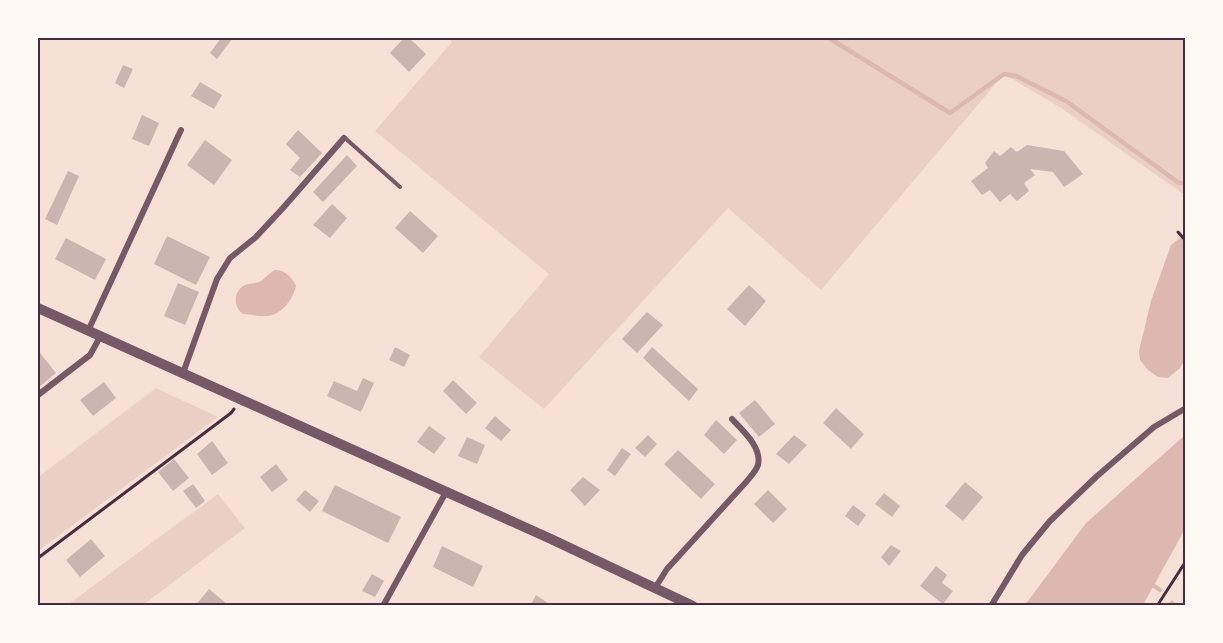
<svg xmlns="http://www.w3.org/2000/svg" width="1223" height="643" font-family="Manrope,sans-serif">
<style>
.green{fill:#ebcfc5}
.water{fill:#dcb8b0}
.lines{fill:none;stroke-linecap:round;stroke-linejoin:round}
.stream{stroke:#dcb8b0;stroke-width:4.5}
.building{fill:#ccb4b1}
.path{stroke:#4a2c40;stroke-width:3}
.service{stroke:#755966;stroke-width:4}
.minor{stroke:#755966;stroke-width:6}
.tertiary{stroke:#755966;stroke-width:10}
.neatline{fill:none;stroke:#4a2c40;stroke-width:2}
</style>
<rect width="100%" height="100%" fill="#f7e1d7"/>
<path class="green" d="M 448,38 L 1185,38 L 1185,193 L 1182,193 L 1061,108 L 1004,74 L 821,290 L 728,208 L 544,409 L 479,357 L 549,274 L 375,131 L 452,42 Z
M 156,388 L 218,417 L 38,551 L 38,477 Z
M 218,494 L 245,528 L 143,605 L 67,605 Z"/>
<path class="water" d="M 1185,234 L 1185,359 L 1180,368 L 1168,378 L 1158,377 L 1148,370 L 1140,360 L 1139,351 L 1151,301 L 1171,245 Z
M 275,270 C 285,270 292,277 296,286 C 293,299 282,315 267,316 C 259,317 251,314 243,314 C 233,307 233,291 245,285 C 249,283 254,284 259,282 C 265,279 269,273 275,270 Z
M 1185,435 L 1185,529 L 1143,605 L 1025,605 L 1086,523 Z"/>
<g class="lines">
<path class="stream" d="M 829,38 L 950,113 L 1004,74 L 1016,76 L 1066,101 L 1179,183 L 1186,183
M 1151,584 L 1160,590
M 1172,603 L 1175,606"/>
</g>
<path class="building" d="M 221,38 L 229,38 L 232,39 L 217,59 L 210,53 Z
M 404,38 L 409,38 L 426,54 L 409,72 L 390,53 Z
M 123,65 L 133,69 L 124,88 L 115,83 Z
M 200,82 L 222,95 L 214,109 L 191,96 Z
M 142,115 L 159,123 L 149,146 L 132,139 Z
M 298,130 L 322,153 L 300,177 L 290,170 L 300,158 L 286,144 Z
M 205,140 L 232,160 L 214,185 L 187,165 Z
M 1027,145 L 1064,151 L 1083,174 L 1064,187 L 1053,172 L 1030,169 L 1035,175 L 1024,183 L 1029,191 L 1017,201 L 1010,194 L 1000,202 L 990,190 L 982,195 L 971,181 L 988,168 L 985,163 L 994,151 L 1000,156 L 1011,147 L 1017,152 Z
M 347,155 L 357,166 L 323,202 L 313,192 Z
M 68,171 L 79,176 L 57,225 L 45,219 Z
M 332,204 L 347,218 L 330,238 L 313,225 Z
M 410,211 L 438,236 L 423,253 L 395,228 Z
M 167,236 L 210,257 L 196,285 L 154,264 Z
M 66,238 L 106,259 L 95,280 L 55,259 Z
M 178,283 L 199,292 L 185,325 L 164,316 Z
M 749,285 L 766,301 L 745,326 L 727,309 Z
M 647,312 L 663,325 L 637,353 L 622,339 Z
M 395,347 L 410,355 L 404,367 L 389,360 Z
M 652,347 L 698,389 L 689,401 L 643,358 Z
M 40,353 L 56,373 L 38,388 L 38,355 Z
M 363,378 L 374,383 L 361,412 L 327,396 L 334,381 L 357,391 Z
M 453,380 L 477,403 L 466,414 L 443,391 Z
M 104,382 L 116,398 L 93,416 L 80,400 Z
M 755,400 L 775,424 L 759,437 L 739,413 Z
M 836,408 L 864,434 L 851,449 L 823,423 Z
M 495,416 L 511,430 L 501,441 L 485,428 Z
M 716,420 L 737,440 L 724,454 L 704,435 Z
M 429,426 L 446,438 L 434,454 L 417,442 Z
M 648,435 L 657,444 L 645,457 L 635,448 Z
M 794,435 L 807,445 L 789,464 L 776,454 Z
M 467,437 L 485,445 L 477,464 L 458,456 Z
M 212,441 L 228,463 L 212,475 L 197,454 Z
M 622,448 L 631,454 L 615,476 L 607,470 Z
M 678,450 L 715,484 L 701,499 L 664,464 Z
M 174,459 L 189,478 L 173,491 L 158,472 Z
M 276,464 L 288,480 L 272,492 L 260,477 Z
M 583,477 L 600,490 L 585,506 L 570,490 Z
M 965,482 L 983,497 L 963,521 L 945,506 Z
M 193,484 L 205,501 L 196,508 L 183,491 Z
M 335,485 L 401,517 L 388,543 L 322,511 Z
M 305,490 L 319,501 L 310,512 L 296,500 Z
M 768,490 L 787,509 L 773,523 L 754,504 Z
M 884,493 L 900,506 L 892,517 L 875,504 Z
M 853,505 L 866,515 L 858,526 L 845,516 Z
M 91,539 L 105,556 L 80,577 L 66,560 Z
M 891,545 L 901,551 L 889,566 L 881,557 Z
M 442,546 L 483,566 L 473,587 L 433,567 Z
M 936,566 L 947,575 L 942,583 L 953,591 L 943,604 L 920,586 Z
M 372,574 L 384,581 L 375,597 L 362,591 Z
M 209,589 L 227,604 L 226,606 L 195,606 Z
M 536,595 L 552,606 L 530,606 Z"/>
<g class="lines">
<path class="path" d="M 1178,232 L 1186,241
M 38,558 L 231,413 L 234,409
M 1157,606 L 1186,561"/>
<path class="service" d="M 345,138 L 400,187"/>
<path class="minor" d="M 88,331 L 181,130
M 183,373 L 217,279 L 230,258 L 256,237 L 283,208 L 344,138
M 38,395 L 90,355 L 100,337
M 655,588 L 667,569 L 747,481 C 751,476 756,471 758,465 C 762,447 743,431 732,419
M 383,606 L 446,492
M 991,606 L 1022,555 L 1050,521 L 1096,477 L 1154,427 L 1186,408"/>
<path class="tertiary" d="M 38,308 L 551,539 L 693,606"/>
</g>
<rect width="1223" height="643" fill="none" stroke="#fffaf5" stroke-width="78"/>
<rect x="39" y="39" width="1145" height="565" class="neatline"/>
</svg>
